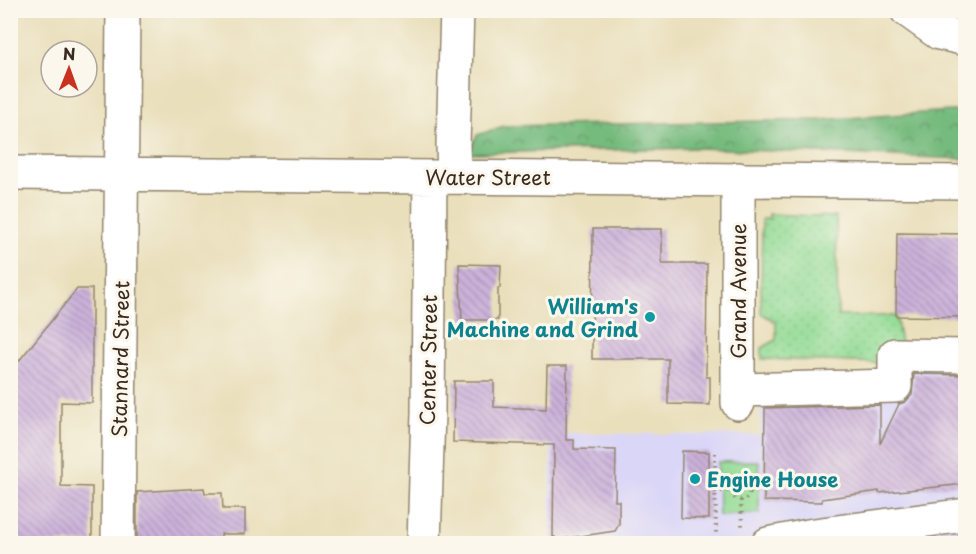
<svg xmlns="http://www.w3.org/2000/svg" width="976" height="554" font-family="'Playpen Sans',sans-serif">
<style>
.built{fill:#dad6f7}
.grass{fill:url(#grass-dots);stroke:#67825a;stroke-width:1.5}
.forest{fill:url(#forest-crowns);stroke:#58724e;stroke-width:1.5}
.garden{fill:#93db95;stroke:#67825a;stroke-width:1.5}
.building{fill:url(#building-back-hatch)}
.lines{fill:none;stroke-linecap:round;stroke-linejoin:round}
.minor-casing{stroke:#92846c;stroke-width:36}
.major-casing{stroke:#92846c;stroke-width:36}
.path{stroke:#92846c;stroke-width:4;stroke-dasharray:1.5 4.5;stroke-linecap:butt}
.minor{stroke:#fff;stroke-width:33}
.major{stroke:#fff;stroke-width:33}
.culture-dot{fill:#0f9aa8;stroke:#fbf7ec;stroke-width:2}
.labels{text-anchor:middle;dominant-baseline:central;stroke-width:6;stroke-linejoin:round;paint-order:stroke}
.street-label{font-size:20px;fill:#3b2a1e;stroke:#fbf7ec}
.culture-label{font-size:20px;font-weight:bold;fill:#0d838f;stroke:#fbf7ec;text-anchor:end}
</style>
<defs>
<pattern id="grass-dots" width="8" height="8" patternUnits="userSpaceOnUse" patternTransform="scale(1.5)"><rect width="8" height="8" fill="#93db95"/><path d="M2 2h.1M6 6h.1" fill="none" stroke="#80bc80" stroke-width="1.8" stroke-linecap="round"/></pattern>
<pattern id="forest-crowns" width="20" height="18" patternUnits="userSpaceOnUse" patternTransform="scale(1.5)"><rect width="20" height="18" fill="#76bb7e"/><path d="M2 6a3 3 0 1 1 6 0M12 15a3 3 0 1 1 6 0" fill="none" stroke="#629867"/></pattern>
<pattern id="building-back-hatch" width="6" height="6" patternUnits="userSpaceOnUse" patternTransform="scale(1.5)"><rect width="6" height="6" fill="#ccb2db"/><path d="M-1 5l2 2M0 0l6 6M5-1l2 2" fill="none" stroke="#a791b1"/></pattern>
</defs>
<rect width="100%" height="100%" fill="#fbf7ec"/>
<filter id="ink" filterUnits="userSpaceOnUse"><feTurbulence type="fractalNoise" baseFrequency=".0167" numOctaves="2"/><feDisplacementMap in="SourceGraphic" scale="12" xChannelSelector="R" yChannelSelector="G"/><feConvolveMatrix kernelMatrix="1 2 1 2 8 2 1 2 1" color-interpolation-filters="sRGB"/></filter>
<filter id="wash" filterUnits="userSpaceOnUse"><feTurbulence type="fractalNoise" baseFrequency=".008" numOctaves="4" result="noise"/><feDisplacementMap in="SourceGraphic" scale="24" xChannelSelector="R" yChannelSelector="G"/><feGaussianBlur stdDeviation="1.35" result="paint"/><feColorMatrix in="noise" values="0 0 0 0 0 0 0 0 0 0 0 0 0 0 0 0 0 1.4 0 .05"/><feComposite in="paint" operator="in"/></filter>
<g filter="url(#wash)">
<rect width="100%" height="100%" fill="#e9dfbb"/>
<path class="built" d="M 965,360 L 965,543 L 550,544 L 551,433 L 760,435 L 761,398 L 911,386 L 912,365 Z"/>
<path class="grass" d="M 769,214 L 836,217 L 838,316 L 896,316 L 901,343 L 884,363 L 762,359 L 762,348 L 776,340 L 776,322 L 761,313 L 762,219 L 769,219 Z"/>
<path class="forest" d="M 965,110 L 965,159 L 699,148 L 469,153 L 477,135 L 504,126 L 819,120 Z"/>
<path class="garden" d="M 759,461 L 759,513 L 719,516 L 718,462 Z"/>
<g id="blocks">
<path class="building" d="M 593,229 L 662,229 L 662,264 L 707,264 L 706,377 L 710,377 L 710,405 L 668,404 L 668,359 L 592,359 Z
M 897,233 L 966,234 L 966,317 L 896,316 Z
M 459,264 L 501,265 L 500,288 L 498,288 L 498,320 L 462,320 Z
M 77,289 L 92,289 L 92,403 L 61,402 L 61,486 L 92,487 L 92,543 L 10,543 L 10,372 Z
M 547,366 L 567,366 L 566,440 L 574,440 L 574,449 L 616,450 L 615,501 L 619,501 L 619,524 L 615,531 L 555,540 L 555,537 L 553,537 L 554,445 L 453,442 L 454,381 L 494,381 L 494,407 L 546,409 Z
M 914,374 L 966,375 L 965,484 L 879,493 L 879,491 L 822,499 L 822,502 L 764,501 L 765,408 L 880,405 L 880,444 L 899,404 L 905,402 L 912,395 Z
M 682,451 L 709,452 L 709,519 L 681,518 Z
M 204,488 L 205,493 L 222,493 L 223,509 L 245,509 L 245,534 L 221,534 L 221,543 L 137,543 L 137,492 Z"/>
</g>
</g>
<g filter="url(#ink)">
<use href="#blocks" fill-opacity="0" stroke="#92846c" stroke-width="1.5"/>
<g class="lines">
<defs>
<path id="minor" d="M 907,10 L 939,33 L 966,39
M 10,173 L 966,182
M 454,177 L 453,145 L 457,10
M 738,179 L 738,403
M 738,390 L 895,386 L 895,355 L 966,356
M 118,544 L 123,10
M 424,544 L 428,413 L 430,177"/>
<path id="major" d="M 768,544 L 814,535 L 966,515"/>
</defs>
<use href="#minor" class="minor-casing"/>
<use href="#major" class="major-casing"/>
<path class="path" d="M 715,453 L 716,537
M 741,473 L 741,482
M732 491a9 9 0 1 1 18 0a9 9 0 1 1-18 0Z
M 715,491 L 732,491
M 750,491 L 758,491
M 741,500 L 742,526"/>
<use href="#minor" class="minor"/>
<use href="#major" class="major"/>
</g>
</g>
<g class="culture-dot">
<circle cx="650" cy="317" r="6"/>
<circle cx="695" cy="479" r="6"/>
</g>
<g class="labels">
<g class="street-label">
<text x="488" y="177">Water Street</text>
<text transform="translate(738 291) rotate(-90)">Grand Avenue</text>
<text transform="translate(120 359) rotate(-89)">Stannard Street</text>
<text transform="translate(428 360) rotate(-89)">Center Street</text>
</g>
<g class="culture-label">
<text x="638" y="306">William's<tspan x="638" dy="23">Machine and Grind</tspan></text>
<text x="707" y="479" text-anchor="start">Engine House</text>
</g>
</g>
<rect width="976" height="554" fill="none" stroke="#fbf7ec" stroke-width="36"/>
<g transform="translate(69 69) rotate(1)"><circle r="28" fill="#fbf7ec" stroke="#aea59a" stroke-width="1.5"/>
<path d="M0-4.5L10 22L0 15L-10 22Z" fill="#c8321e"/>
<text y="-9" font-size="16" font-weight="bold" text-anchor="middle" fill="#3b2a1e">N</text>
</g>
</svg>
